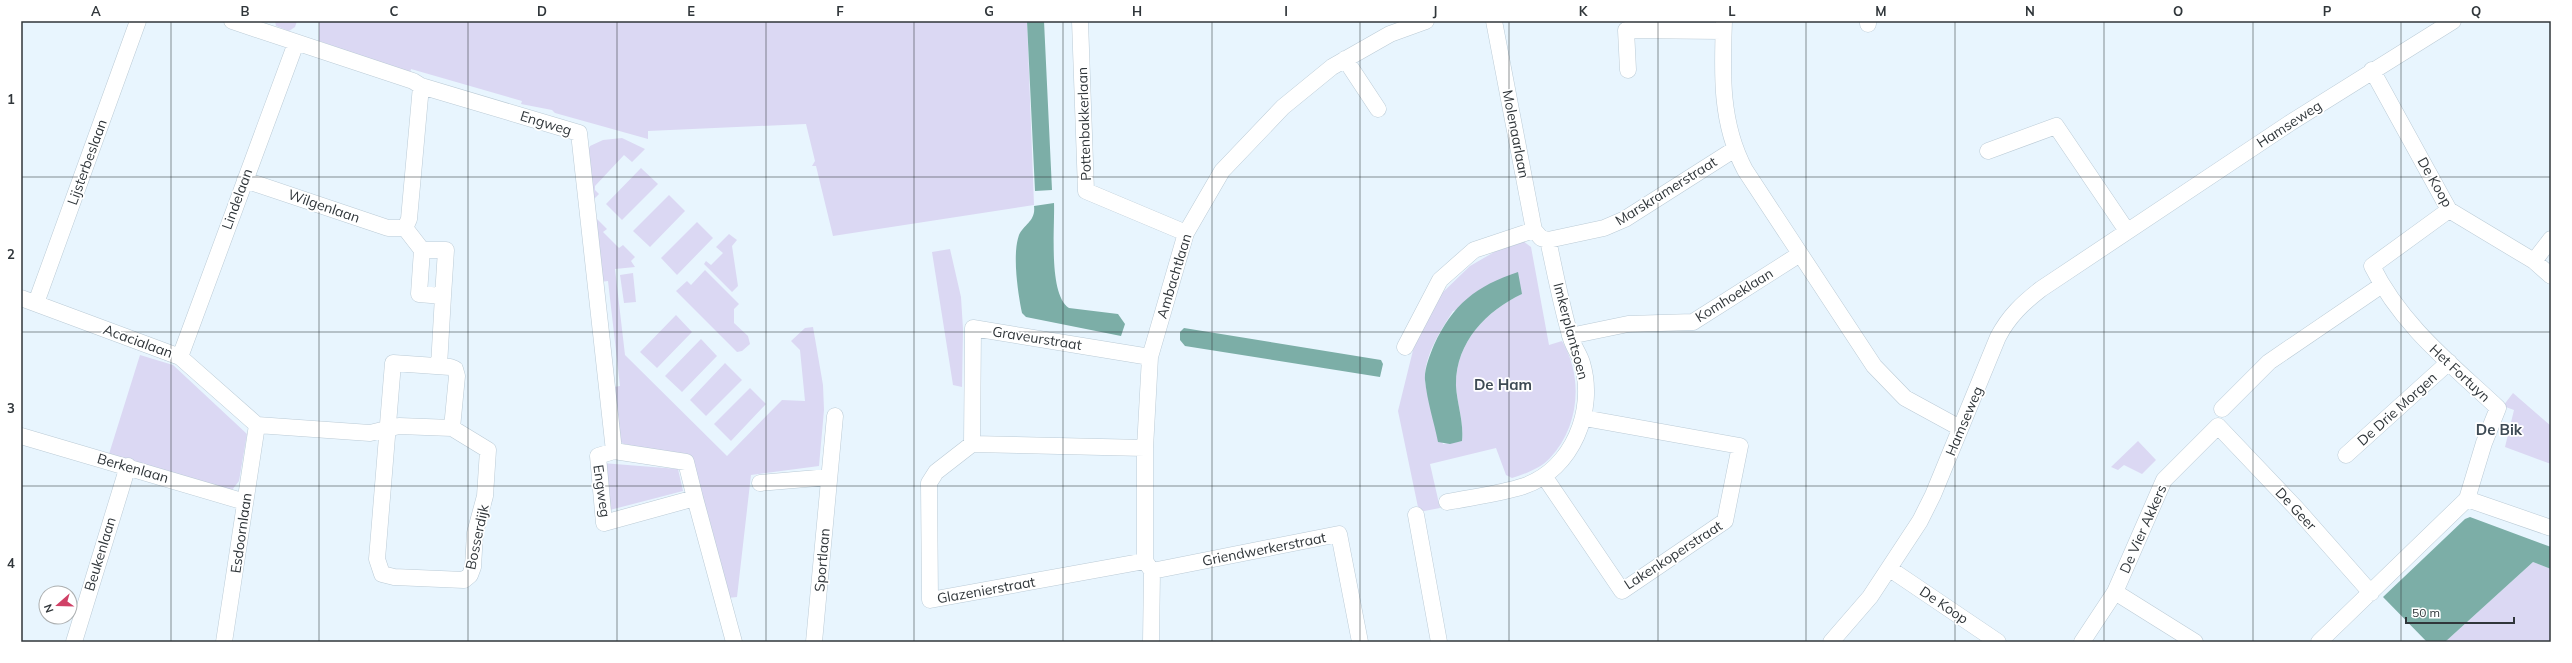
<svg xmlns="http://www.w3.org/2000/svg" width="2572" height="663" font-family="Mulish,sans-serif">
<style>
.green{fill:#dbd8f3;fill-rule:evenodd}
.water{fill:#7caea7}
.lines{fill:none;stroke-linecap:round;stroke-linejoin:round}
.minor-casing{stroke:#bbcbd6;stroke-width:17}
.minor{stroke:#fff;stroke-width:16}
.grid{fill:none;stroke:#30363a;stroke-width:1;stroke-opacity:0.55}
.labels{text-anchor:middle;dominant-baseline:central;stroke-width:3.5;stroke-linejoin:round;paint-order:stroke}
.street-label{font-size:14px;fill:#30363a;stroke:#fff}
.neighbourhood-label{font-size:15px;font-weight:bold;fill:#3d4a54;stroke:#fff}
.neatline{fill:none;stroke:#30363a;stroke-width:1.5}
.grid-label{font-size:13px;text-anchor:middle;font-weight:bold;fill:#30363a}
</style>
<rect width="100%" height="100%" fill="#e8f5fe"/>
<path class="green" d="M 275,21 L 297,21 L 295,27 L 289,31 L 276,26 Z
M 319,21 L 1027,21 L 1034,205 L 833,236 L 816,166 L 812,166 L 815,161 L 806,124 L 648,131 L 648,139 L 555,113 L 552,110 L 521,104 L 522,101 L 411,69 L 410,73 L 319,41 Z
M 622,138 L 645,149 L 632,162 L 624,155 L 595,186 L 595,190 L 599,194 L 589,204 L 584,159 L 590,146 L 603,140 Z
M 641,168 L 658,184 L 622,220 L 606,204 Z
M 669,195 L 685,211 L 650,247 L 633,231 Z
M 590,212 L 607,229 L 603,232 L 619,248 L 623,245 L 635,257 L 631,261 L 635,267 L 615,269 L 625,355 L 727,456 L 782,400 L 805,401 L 800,350 L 791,341 L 805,328 L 813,327 L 823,385 L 824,410 L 819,466 L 751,475 L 737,597 L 727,598 L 691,457 L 624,444 L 618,440 L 609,388 L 620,386 L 608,281 L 600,282 Z
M 697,222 L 713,238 L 677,275 L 661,258 Z
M 729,234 L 737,240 L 732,246 L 738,286 L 732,292 L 704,264 L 706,261 L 711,265 L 723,253 L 716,247 Z
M 1523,241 L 1531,247 L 1549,345 L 1562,341 C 1584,378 1579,427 1550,458 C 1541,468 1525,474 1512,478 L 1506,475 L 1496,448 L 1430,464 L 1440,508 L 1419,512 L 1398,411 L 1416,338 L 1440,295 L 1470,266 L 1496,251 ZM 1522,294 C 1486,311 1455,343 1456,386 C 1457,404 1464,422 1462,441 L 1443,444 C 1438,427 1426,396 1425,379 C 1424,356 1441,330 1453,311 Z
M 950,249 L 961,297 L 963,329 L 962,387 L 953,385 L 932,252 Z
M 705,270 L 739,304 L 734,309 L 734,323 L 748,336 L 750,344 L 742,351 L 737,352 L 676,291 L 687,281 L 691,285 Z
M 633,273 L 636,302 L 624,303 L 620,275 Z
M 676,315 L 692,332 L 657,368 L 640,352 Z
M 701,339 L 717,356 L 682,392 L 665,376 Z
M 140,355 L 173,365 L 247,434 L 239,481 L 232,490 L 225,490 L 109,454 Z
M 725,363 L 742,380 L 706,416 L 690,400 Z
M 750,388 L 766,404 L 731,441 L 714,424 Z
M 2513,393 L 2551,426 L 2551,464 L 2505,447 L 2514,410 L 2503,406 Z
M 2138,441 L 2156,460 L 2142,474 L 2124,465 L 2118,470 L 2111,467 Z
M 602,463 L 678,469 L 683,491 L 606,511 Z
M 2533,562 L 2551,569 L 2551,642 L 2445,642 Z"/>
<path class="water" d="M 1027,21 L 1044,21 L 1052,190 L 1035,191 Z
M 1054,203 C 1055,228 1048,294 1069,308 L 1118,314 L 1125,324 L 1121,336 L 1026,317 L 1022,313 C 1018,294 1012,254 1019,235 C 1024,224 1036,221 1034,206 Z
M 1518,272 L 1522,294 C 1486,311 1455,343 1456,386 C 1457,404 1464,422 1462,441 L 1450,444 L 1438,442 C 1434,422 1427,401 1425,380 C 1424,369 1430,355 1434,345 C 1453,304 1476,286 1518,272 Z
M 1184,328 L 1381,360 L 1383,364 L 1380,377 L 1185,346 L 1180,340 L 1180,332 Z
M 2470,517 L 2551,547 L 2551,569 L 2533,562 L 2445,642 L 2427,642 L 2383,597 L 2465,519 Z"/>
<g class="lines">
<defs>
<path id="minor" d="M 232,21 L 413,81 L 421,86 L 579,133 L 614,451 L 598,456 L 604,523 L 695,498 L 734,642
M 1080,21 L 1086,191 L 1186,233
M 1494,21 L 1534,230 L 1541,238 L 1548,240 L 1604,228 L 1625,219 L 1735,149
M 1724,21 C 1722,73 1720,123 1745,170 L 1874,366 L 1905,398 L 1960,428
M 1868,24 L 1868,21
M 1345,59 L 1378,109
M 1628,70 L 1626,30 L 1723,31
M 2372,70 L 2449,210 L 2534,261 L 2551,276
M 1988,151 L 2056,126 L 2127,231
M 245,180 L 388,228 L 405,228 L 409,219 L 421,86
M 405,228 L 422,250 L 419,294 L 443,296 L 439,366
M 422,250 L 446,250 L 443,296
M 2534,261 L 2551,239
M 21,298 L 180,357 L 257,425
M 36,303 L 138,21
M 1570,336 L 1628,324 L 1693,322 L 1800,254
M 1405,347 L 1440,280 L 1474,250 L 1534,230
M 180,357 L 296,43
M 393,363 L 450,367 L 455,369 L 457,376 L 452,428 L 488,450 L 485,496 L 475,533 L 473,567 L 470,575 L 464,580 L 394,577 L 382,574 L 377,559 Z
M 2222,409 L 2269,362 L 2382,285
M 257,425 L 370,433 L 399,426 L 452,428
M 21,436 L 245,502
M 972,444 L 973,328 L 1150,357
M 1145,448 L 972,444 L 936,472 L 929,483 L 930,600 L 1145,561
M 614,451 L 686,462 L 695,498
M 2346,455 L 2449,362
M 1544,476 L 1622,591 L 1725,521 L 1740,446 L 1584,418
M 760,483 L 829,477
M 2467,499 L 2551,528
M 1447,502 C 1472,497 1500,494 1524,486 C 1573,469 1596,410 1582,363 C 1579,353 1572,345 1570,335 C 1561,304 1555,272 1548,240
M 1416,515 L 1439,642
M 1890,569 L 1998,642
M 1152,571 L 1339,534 L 1360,642
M 2115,592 L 2195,642
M 74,642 L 128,466
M 224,642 L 257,425
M 814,642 L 835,416
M 1151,642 L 1152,571 L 1145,561 L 1145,448 L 1150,357 L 1186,233 L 1222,171 L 1283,107 L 1332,67 L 1390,34 L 1426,21
M 1831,642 L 1870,597 L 1920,521 L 1933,495 L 1998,337 C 2009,316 2023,303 2041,289 L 2290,123 L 2453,21
M 2082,642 L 2115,592 L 2164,480 L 2218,426 L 2296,508 L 2371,593
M 2319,642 L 2467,499 L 2484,443 L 2498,408 C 2451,364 2401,325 2372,266 L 2449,210"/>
</defs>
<use href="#minor" class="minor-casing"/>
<use href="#minor" class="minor"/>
</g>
<path class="grid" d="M 171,21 L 171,642M 319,21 L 319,642M 468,21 L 468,642M 617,21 L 617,642M 766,21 L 766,642M 914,21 L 914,642M 1063,21 L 1063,642M 1212,21 L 1212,642M 1360,21 L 1360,642M 1509,21 L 1509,642M 1658,21 L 1658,642M 1806,21 L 1806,642M 1955,21 L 1955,642M 2104,21 L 2104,642M 2253,21 L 2253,642M 2401,21 L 2401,642M 21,177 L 2551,177M 21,332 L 2551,332M 21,486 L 2551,486"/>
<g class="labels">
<g class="street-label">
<text transform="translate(546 123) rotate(17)">Engweg</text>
<text transform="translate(1084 124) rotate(-92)">Pottenbakkerlaan</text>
<text transform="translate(2289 124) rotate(-33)">Hamseweg</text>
<text transform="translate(1516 134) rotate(79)">Molenaarlaan</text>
<text transform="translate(87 162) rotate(-70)">Lijsterbeslaan</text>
<text transform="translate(2435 182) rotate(60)">De Koop</text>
<text transform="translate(1666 191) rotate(-32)">Marskramerstraat</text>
<text transform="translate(237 199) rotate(-70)">Lindelaan</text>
<text transform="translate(324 206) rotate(19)">Wilgenlaan</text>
<text transform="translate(1174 276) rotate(-73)">Ambachtlaan</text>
<text transform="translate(1734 295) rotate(-32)">Komhoeklaan</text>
<text transform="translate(1571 331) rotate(75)">Imkerplantsoen</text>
<text transform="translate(1037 338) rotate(9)">Graveurstraat</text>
<text transform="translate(138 341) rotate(20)">Acacialaan</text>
<text transform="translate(2460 373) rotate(43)">Het Fortuyn</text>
<text transform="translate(2397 409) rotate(-42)">De Drie Morgen</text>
<text transform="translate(1964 421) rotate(-67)">Hamseweg</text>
<text transform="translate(133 468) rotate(16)">Berkenlaan</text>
<text transform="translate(602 491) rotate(82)">Engweg</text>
<text transform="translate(2296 509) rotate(47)">De Geer</text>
<text transform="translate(2143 529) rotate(-66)">De Vier Akkers</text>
<text transform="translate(241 533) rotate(-82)">Esdoornlaan</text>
<text transform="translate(477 537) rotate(-78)">Bosserdijk</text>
<text transform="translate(1264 549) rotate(-11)">Griendwerkerstraat</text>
<text transform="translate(100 554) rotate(-73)">Beukenlaan</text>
<text transform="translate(1673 555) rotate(-33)">Lakenkoperstraat</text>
<text transform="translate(822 560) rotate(-85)">Sportlaan</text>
<text transform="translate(986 590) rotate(-10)">Glazenierstraat</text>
<text transform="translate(1944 605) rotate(34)">De Koop</text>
</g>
<g class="neighbourhood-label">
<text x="1503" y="384">De Ham</text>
<text x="2499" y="429">De Bik</text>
</g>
</g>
<rect width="2572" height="663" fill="none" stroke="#ffffff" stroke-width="44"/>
<g transform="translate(58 605) rotate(250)"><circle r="19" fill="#ffffff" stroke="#acafb0"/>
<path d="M0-3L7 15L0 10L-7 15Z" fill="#d04166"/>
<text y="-6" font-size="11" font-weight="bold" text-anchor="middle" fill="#30363a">N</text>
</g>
<path d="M2406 617v6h108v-6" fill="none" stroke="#30363a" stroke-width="2"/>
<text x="2412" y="617" font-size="12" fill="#30363a" stroke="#ffffff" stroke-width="3" paint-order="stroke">50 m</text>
<rect x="22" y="22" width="2528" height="619" class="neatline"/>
<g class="grid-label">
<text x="96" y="16">A</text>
<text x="245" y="16">B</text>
<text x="394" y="16">C</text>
<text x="542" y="16">D</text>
<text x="691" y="16">E</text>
<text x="840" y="16">F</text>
<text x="989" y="16">G</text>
<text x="1137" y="16">H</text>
<text x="1286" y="16">I</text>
<text x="1435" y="16">J</text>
<text x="1583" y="16">K</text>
<text x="1732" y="16">L</text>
<text x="1881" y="16">M</text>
<text x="2030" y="16">N</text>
<text x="2178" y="16">O</text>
<text x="2327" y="16">P</text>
<text x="2476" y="16">Q</text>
<text x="11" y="104">1</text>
<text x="11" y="259">2</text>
<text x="11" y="413">3</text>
<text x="11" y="568">4</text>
</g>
</svg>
